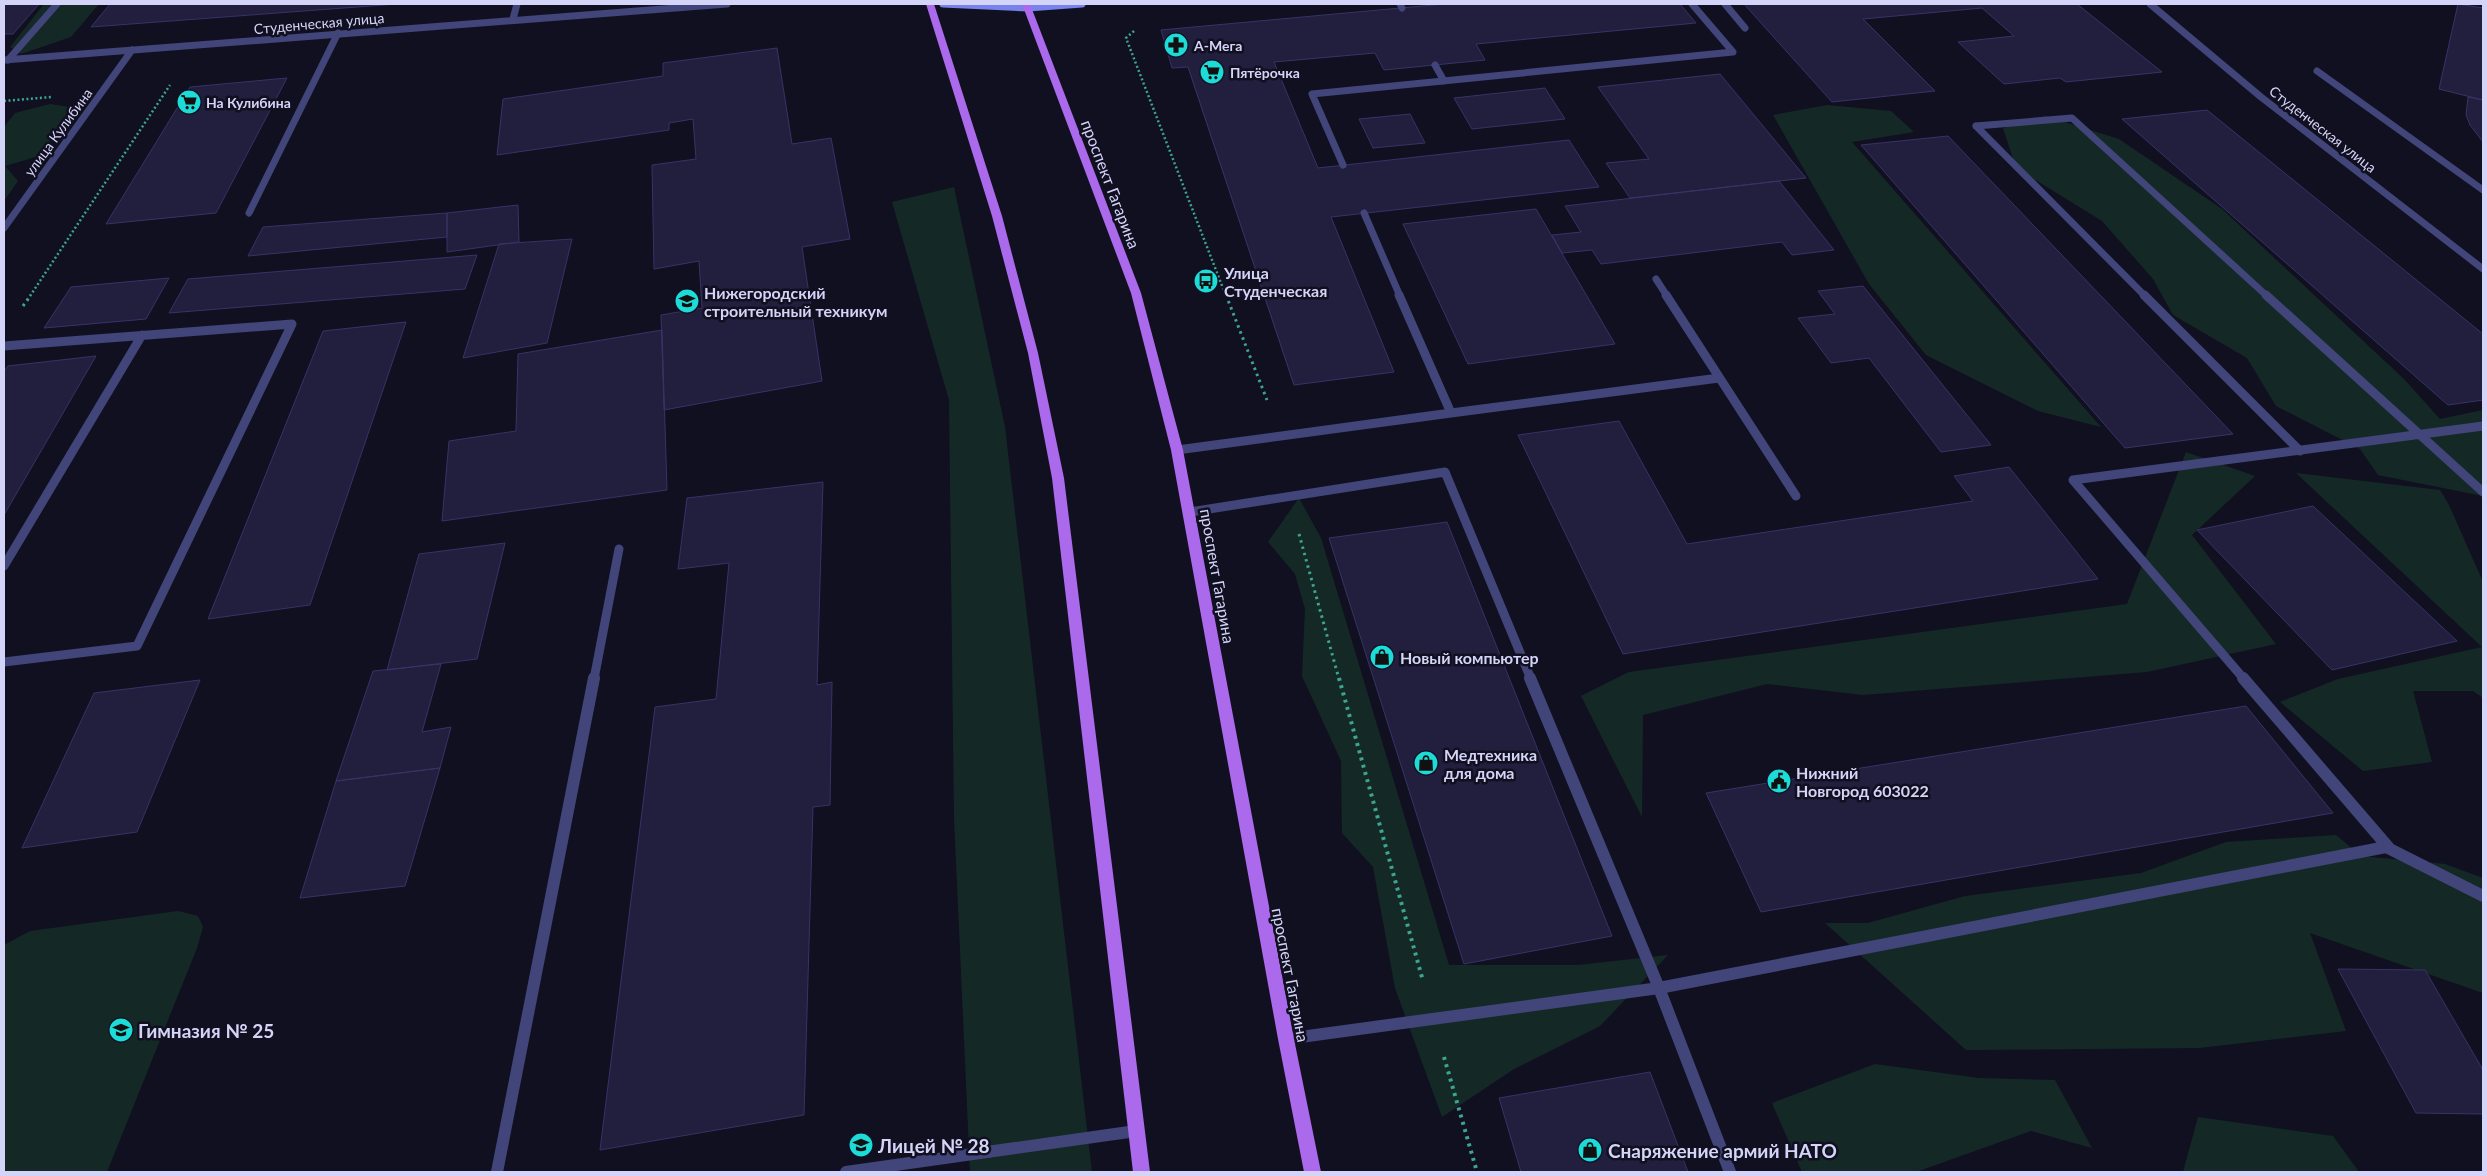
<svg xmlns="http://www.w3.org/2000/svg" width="2487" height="1176" font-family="Lato,sans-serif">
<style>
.green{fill:#142925}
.building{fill:#211e3e;stroke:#373367}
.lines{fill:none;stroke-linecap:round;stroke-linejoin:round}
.path-far2{stroke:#3da491;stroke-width:2.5;stroke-dasharray:2 2.5;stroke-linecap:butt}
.path-far1{stroke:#3da491;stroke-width:3;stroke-dasharray:2.5 4;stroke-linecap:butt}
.path{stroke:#3da491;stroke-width:4;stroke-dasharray:3 4.5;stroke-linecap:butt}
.lane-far2{stroke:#414579;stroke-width:7}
.lane-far1{stroke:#414579;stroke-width:9}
.lane{stroke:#414579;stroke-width:12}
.street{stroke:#414579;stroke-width:7}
.secondary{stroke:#7782ed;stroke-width:7}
.primary{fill:#ab69eb;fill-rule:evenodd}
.labels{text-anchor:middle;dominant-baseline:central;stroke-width:5;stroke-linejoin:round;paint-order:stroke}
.far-street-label{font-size:14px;fill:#d4d4f9;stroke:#111020}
.far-poi-label{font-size:14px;font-weight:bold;fill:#d4d4f9;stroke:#111020;text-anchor:start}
.street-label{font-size:16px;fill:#d4d4f9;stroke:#111020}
.poi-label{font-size:16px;font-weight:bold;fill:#d4d4f9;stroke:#111020;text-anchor:start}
.near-poi-label{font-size:19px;font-weight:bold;fill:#d4d4f9;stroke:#111020;text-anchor:start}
</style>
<rect width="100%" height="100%" fill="#111020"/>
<path class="green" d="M 44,4 L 99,4 L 71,37 L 21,54 L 10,47 Z
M 50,104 L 77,108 L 39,156 L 5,166 L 18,181 L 4,201 L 4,127 L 15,113 Z
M 1827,105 L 1891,111 L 1914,132 L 1852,142 L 2101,427 L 2038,411 L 1926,355 L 1869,284 L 1773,115 Z
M 2045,116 L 2119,139 L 2222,209 L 2404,379 L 2440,419 L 2483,410 L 2483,496 L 2378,475 L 2360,449 L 2276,406 L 2247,358 L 2173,315 L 2153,279 L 2102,221 L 2016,168 L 2003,128 Z
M 954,187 L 1005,427 L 1092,1172 L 970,1172 L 954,817 L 949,400 L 892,202 Z
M 2186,452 L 2255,476 L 2192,535 L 2276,644 L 2147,672 L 1863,695 L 1767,684 L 1643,715 L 1642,817 L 1581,696 L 1629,672 L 2127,604 Z
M 2296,473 L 2440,490 L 2449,505 L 2483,582 L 2483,698 L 2473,691 L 2413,691 L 2432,762 L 2363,771 L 2280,702 L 2338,679 L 2482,647 Z
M 1299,498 L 1321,538 L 1449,965 L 1578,965 L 1668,955 L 1600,1026 L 1514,1069 L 1442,1117 L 1395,988 L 1373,867 L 1342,833 L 1341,761 L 1302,676 L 1305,609 L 1295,574 L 1268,542 Z
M 2336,835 L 2361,856 L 2445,864 L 2483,878 L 2483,993 L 2310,933 L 2346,1031 L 2199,1048 L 1966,1050 L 1825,923 L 1868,923 L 1965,896 L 2141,873 L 2226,842 Z
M 178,911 L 198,916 L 203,927 L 197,948 L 107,1172 L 4,1172 L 4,945 L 30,931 Z
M 1875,1064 L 1979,1078 L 2055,1080 L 2092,1148 L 2031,1131 L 1916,1172 L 1802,1172 L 1772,1103 Z
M 2198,1117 L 2333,1136 L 2359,1172 L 2183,1172 Z"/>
<path class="building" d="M 4,4 L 39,4 L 13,34 L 4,34 Z
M 110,4 L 397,4 L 91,27 Z
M 1444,4 L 1680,4 L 1696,23 L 1476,44 L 1485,60 L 1384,70 L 1375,53 L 1274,62 L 1318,168 L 1569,140 L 1599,187 L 1331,217 L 1394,372 L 1294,385 L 1188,67 L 1172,68 L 1161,30 Z
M 1744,4 L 2077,4 L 2162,72 L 2066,82 L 2060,78 L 2004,84 L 1958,42 L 2014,36 L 1982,8 L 1863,19 L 1935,91 L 1832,102 Z
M 2458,4 L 2483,8 L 2483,100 L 2439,89 Z
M 777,48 L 792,144 L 831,138 L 850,239 L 802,247 L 822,381 L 664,410 L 661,315 L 702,308 L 699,261 L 654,269 L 652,165 L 696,159 L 693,119 L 669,123 L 669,130 L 497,155 L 503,99 L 663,76 L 663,63 Z
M 1720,74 L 1806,178 L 1630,198 L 1606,163 L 1649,159 L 1598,87 Z
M 287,78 L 216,213 L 106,224 L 190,87 Z
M 1545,88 L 1565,119 L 1472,129 L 1454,98 Z
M 2468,97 L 2483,100 L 2483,142 L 2470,125 L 2466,115 Z
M 2207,110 L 2483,334 L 2483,400 L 2448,405 L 2122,119 Z
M 1410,114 L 1425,143 L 1373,148 L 1359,119 Z
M 1948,136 L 2233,434 L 2125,448 L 1861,145 Z
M 1779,181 L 1834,250 L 1792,255 L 1782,242 L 1601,264 L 1592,250 L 1562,253 L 1552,235 L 1581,232 L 1565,206 Z
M 518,205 L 519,242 L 447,252 L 447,213 Z
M 1536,209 L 1615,344 L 1468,364 L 1403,224 Z
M 447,213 L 447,237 L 248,256 L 263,227 Z
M 572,239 L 547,343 L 463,358 L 499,244 Z
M 477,255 L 465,289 L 169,313 L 188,279 Z
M 169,278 L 146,319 L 44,328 L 71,287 Z
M 1863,286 L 1991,445 L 1941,452 L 1869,358 L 1831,363 L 1798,318 L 1835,314 L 1818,291 Z
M 406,322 L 310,605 L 208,619 L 323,331 Z
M 662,330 L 667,490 L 442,521 L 449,441 L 516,431 L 518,354 Z
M 96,356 L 4,515 L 4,371 L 8,366 Z
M 1619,421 L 1687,544 L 1973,501 L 1954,476 L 2009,467 L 2098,579 L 1623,654 L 1518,435 Z
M 823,482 L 817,685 L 832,682 L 830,805 L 813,807 L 804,1115 L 600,1150 L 655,707 L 716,699 L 729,563 L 678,569 L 687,498 Z
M 2313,506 L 2457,641 L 2332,670 L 2197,530 Z
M 1447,522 L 1612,936 L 1464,964 L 1329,538 Z
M 505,543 L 477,659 L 387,670 L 419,554 Z
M 441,664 L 422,732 L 451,727 L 440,768 L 336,781 L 373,671 Z
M 200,680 L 137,832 L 22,848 L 94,693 Z
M 2246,706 L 2333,813 L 1761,912 L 1706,793 Z
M 440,768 L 405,886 L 300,898 L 336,781 Z
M 2338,969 L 2425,970 L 2483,1070 L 2483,1114 L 2416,1113 Z
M 1650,1072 L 1688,1172 L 1521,1172 L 1499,1098 Z"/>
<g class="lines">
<path class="path-far2" d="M 1134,31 L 1126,38 L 1226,296
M 4,101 L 51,97
M 30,296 L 170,85"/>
<path class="path-far1" d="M 1226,295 L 1267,400
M 23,306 L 31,295
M 1299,534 L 1339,679"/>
<path class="path" d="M 1339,678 L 1423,981
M 1444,1057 L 1477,1172"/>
<path class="lane-far2" d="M 1400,4 L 1402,8
M 1725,4 L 1745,28
M 513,19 L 517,4
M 8,60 L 57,4
M 1435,65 L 1444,81
M 2317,71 L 2483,190
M 1976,126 L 2072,118 L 2267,296
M 1976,126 L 2145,296
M 1343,165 L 1312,94 L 1733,52 L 1692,4
M 249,213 L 338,33
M 1364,213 L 1400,296
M 1656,279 L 1667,296"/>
<path class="lane-far1" d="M 1666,295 L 1796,496
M 2144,295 L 2300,451
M 2266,295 L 2483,492
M 4,346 L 292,324 L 137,646 L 4,662
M 1451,413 L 1719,378
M 1177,450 L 1451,413 L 1399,295
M 1190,512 L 1445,472 L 1531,679
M 4,566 L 142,335
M 594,679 L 619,549
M 2244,679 L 2073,480 L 2483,426"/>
<path class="lane" d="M 1530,678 L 1659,988 L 1730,1172
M 2243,678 L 2389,848
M 1286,1039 L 1659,988 L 2386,847 L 2483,896
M 497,1172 L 594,678
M 846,1172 L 1136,1131"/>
<path class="street" d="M 2150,4 L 2261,97 L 2483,269
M 4,60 L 727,4
M 4,228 L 132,50"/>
<path class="secondary" d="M 943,4 L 1028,8 L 1082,4"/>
<path class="primary" d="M 926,4 L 934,4 L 1002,216 L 1038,353 L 1064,478 L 1150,1172 L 1133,1172 L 1052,478 L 1028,353 L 992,216 Z
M 1022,4 L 1030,4 L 1141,293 L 1183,450 L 1294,1039 L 1321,1172 L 1304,1172 L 1278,1039 L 1171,450 L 1131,293 Z"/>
</g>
<defs>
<symbol id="pharmacy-disc" viewBox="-11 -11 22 22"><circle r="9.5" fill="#1ddcd8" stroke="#111020"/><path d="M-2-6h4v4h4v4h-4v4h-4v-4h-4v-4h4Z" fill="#111"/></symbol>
<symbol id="supermarket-disc" viewBox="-11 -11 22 22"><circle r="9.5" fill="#1ddcd8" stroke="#111020"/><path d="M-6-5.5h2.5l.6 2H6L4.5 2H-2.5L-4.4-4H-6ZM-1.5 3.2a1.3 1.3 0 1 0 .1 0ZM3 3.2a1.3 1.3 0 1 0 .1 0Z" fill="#111"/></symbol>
<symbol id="bus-disc" viewBox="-11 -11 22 22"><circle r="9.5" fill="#1ddcd8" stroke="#111020"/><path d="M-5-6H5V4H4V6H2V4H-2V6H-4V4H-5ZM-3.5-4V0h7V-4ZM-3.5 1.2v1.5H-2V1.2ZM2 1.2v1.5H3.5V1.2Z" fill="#111"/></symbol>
<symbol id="university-disc" viewBox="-11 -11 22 22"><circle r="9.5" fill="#1ddcd8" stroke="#111020"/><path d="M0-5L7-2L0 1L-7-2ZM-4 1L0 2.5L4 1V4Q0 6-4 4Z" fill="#111"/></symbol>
<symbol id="shop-disc" viewBox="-11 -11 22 22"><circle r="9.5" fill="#1ddcd8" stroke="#111020"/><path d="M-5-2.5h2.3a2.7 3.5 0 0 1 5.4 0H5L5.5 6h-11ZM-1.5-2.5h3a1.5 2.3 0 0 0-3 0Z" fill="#111"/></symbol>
<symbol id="civic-disc" viewBox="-11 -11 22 22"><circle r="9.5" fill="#1ddcd8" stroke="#111020"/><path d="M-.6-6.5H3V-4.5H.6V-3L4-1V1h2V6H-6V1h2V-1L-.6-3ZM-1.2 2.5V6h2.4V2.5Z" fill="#111"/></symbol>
<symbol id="school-disc" viewBox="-11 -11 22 22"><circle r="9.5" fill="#1ddcd8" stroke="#111020"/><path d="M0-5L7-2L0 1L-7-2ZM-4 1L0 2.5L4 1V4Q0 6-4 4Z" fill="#111"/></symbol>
</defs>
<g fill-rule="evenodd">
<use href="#pharmacy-disc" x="1162" y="31" width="28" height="28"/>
<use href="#supermarket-disc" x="1198" y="58" width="28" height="28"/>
<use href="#supermarket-disc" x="175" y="88" width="28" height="28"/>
<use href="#bus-disc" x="1192" y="267" width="28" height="28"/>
<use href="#university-disc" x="673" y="287" width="28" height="28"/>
<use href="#shop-disc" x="1368" y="643" width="28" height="28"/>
<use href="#shop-disc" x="1412" y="749" width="28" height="28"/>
<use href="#civic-disc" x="1765" y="767" width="28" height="28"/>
<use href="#school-disc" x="107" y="1016" width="28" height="28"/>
<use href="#school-disc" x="847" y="1131" width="28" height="28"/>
<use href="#shop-disc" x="1576" y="1136" width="28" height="28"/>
</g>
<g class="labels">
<g class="far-street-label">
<text transform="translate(319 23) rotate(-5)">Студенческая улица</text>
<text transform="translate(2323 129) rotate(38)">Студенческая улица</text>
<text transform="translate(58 132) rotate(-54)">улица Кулибина</text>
</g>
<g class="far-poi-label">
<text x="1194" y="45">А-Мега</text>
<text x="1230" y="72">Пятёрочка</text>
<text x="206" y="102">На Кулибина</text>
</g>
<g class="street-label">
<text transform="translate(1111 184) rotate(69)">проспект Гагарина</text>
<text transform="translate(1218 576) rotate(80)">проспект Гагарина</text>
<text transform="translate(1291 975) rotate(79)">проспект Гагарина</text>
</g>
<g class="poi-label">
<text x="1224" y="272">Улица<tspan x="1224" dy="18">Студенческая</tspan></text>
<text x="704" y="292">Нижегородский<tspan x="704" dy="18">строительный техникум</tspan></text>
<text x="1400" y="657">Новый компьютер</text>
<text x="1444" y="754">Медтехника<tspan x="1444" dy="18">для дома</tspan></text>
<text x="1796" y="772">Нижний<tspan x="1796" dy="18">Новгород 603022</tspan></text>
</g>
<g class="near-poi-label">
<text x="138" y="1030">Гимназия № 25</text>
<text x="878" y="1145">Лицей № 28</text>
<text x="1608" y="1150">Снаряжение армий НАТО</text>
</g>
</g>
<rect width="2487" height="1176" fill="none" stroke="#d4d4f9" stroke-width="10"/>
</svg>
